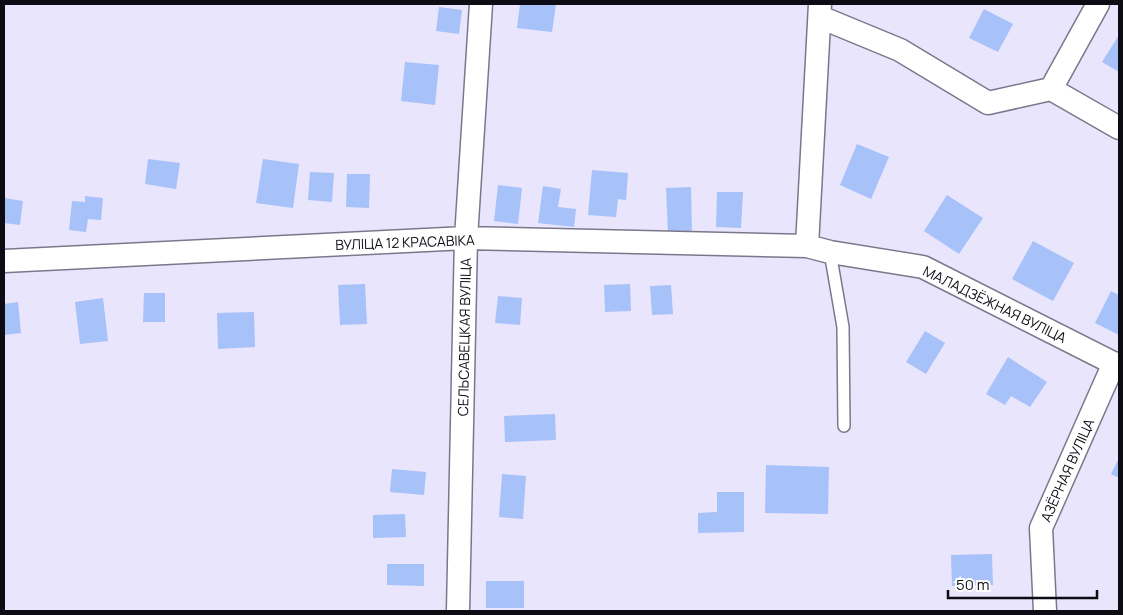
<svg xmlns="http://www.w3.org/2000/svg" width="1123" height="615" font-family="Manrope,sans-serif">
<style>
.building{fill:#a7c1f9}
.lines{fill:none;stroke-linecap:round;stroke-linejoin:round}
.service-casing{stroke:#7b778b;stroke-width:14}
.minor-casing{stroke:#7b778b;stroke-width:25}
.service{stroke:#fff;stroke-width:11}
.minor{stroke:#fff;stroke-width:22}
.labels{text-anchor:middle;dominant-baseline:central;stroke-width:4;stroke-linejoin:round;paint-order:stroke}
.street-label{font-size:14px;fill:#0d0b13;stroke:#fff}
</style>
<rect width="100%" height="100%" fill="#e9e5fc"/>
<path class="building" d="M 520,4 L 556,4 L 552,32 L 517,28 Z
M 439,7 L 462,10 L 459,34 L 436,31 Z
M 984,9 L 1013,24 L 998,52 L 969,38 Z
M 1119,35 L 1119,72 L 1102,62 Z
M 405,62 L 439,65 L 435,105 L 401,101 Z
M 857,144 L 889,157 L 871,199 L 840,185 Z
M 148,159 L 180,163 L 176,189 L 145,184 Z
M 263,159 L 299,164 L 293,208 L 256,203 Z
M 592,170 L 628,173 L 626,200 L 618,199 L 616,217 L 588,215 Z
M 310,172 L 334,173 L 332,202 L 308,200 Z
M 347,174 L 370,174 L 369,208 L 346,207 Z
M 498,185 L 522,188 L 518,224 L 494,221 Z
M 543,186 L 561,189 L 558,207 L 576,209 L 574,227 L 538,223 Z
M 691,187 L 692,233 L 668,234 L 666,188 Z
M 717,192 L 743,192 L 741,228 L 716,227 Z
M 947,195 L 983,218 L 959,254 L 924,231 Z
M 85,196 L 103,198 L 101,220 L 88,219 L 86,232 L 69,230 L 72,201 L 85,202 Z
M 4,198 L 23,201 L 20,225 L 4,223 Z
M 1033,241 L 1074,263 L 1053,301 L 1012,279 Z
M 365,284 L 367,324 L 340,325 L 338,285 Z
M 630,284 L 631,311 L 605,312 L 604,285 Z
M 671,285 L 673,314 L 652,315 L 650,286 Z
M 1111,291 L 1119,295 L 1119,335 L 1095,323 Z
M 144,293 L 165,293 L 165,322 L 143,322 Z
M 498,296 L 522,298 L 520,325 L 495,323 Z
M 103,298 L 108,341 L 80,344 L 75,302 Z
M 18,302 L 21,333 L 4,335 L 4,304 Z
M 254,312 L 255,347 L 218,349 L 217,313 Z
M 925,331 L 945,343 L 926,374 L 906,362 Z
M 1008,357 L 1047,382 L 1030,407 L 1011,396 L 1005,405 L 986,394 Z
M 555,414 L 556,440 L 505,442 L 504,416 Z
M 1119,458 L 1119,478 L 1111,474 Z
M 766,465 L 829,467 L 828,514 L 765,513 Z
M 392,469 L 426,472 L 424,495 L 390,492 Z
M 502,474 L 526,476 L 523,519 L 499,517 Z
M 717,492 L 744,492 L 744,532 L 698,533 L 698,513 L 717,512 Z
M 405,514 L 406,537 L 373,538 L 373,515 Z
M 992,554 L 993,585 L 952,586 L 951,555 Z
M 387,564 L 424,564 L 424,586 L 387,585 Z
M 486,581 L 524,581 L 524,608 L 486,608 Z"/>
<g class="lines">
<defs>
<path id="service" d="M 830,252 L 843,327 L 844,426"/>
<path id="minor" d="M 820,17 L 900,50 L 988,103 L 1051,89 L 1098,4
M 1051,89 L 1119,128
M 807,246 L 820,4
M 4,261 L 466,238 L 807,246 L 830,252 L 923,267 L 1119,366
M 458,611 L 466,238 L 481,4
M 1045,611 L 1041,528 L 1114,363"/>
</defs>
<use href="#service" class="service-casing"/>
<use href="#minor" class="minor-casing"/>
<use href="#service" class="service"/>
<use href="#minor" class="minor"/>
</g>
<g class="labels">
<g class="street-label">
<text transform="translate(405 242) rotate(-2)">ВУЛІЦА 12 КРАСАВІКА</text>
<text transform="translate(995 304) rotate(26)">МАЛАДЗЁЖНАЯ ВУЛІЦА</text>
<text transform="translate(464 337) rotate(-89)">СЕЛЬСАВЕЦКАЯ ВУЛІЦА</text>
<text transform="translate(1067 470) rotate(-66)">АЗЁРНАЯ ВУЛІЦА</text>
</g>
</g>
<rect width="1123" height="615" fill="none" stroke="#0d0b13" stroke-width="10"/>
<path d="M948 590v8h149v-8" fill="none" stroke="#0d0b13" stroke-width="2.5"/>
<text x="956" y="590" font-size="15" fill="#0d0b13" stroke="#ffffff" stroke-width="4" paint-order="stroke">50 m</text>
</svg>
